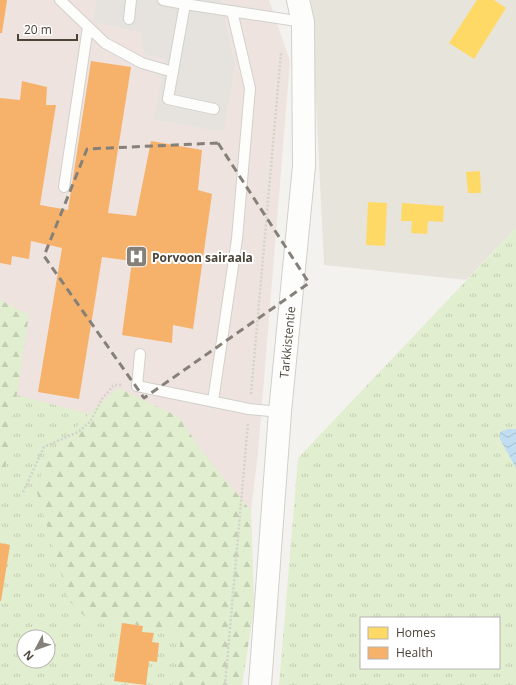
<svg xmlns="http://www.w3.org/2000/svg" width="516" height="685" font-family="'Open Sans',sans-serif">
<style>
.residential{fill:#e7e4dc}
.medical{fill:#eee3df;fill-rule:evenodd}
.forest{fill:url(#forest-firs)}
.park{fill:url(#park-tufts);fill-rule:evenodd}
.parking{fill:#e6e3df}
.water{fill:url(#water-waves)}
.homes{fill:#ffd966}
.health{fill:#f6b26b}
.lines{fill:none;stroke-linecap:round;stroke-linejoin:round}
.service-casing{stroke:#d2d0cb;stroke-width:12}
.tertiary-casing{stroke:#d2d0cb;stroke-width:24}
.path{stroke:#d3d2cc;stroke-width:2.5;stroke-dasharray:2 2;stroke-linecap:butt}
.service{stroke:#fdfdfc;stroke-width:10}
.tertiary{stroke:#fdfdfc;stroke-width:22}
.marked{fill:none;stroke:#868178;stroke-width:3;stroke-dasharray:8 5;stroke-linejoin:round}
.labels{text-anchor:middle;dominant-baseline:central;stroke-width:4;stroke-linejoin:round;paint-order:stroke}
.poi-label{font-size:12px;font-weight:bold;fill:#4b4439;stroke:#fff;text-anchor:start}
.street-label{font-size:12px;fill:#4b4439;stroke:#fff}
</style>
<defs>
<pattern id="forest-firs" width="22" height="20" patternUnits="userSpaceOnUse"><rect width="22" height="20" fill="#e1eecf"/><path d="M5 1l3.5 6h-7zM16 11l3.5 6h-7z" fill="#c3cdb2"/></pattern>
<pattern id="park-tufts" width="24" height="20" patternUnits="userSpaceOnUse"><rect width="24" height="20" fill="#e1eecf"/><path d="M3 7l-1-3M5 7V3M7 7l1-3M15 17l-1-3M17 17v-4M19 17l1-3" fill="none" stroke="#c3cdb2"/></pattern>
<pattern id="water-waves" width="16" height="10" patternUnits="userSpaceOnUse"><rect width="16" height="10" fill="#c0ddf1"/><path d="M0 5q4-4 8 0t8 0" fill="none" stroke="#a6bfcf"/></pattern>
</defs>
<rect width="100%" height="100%" fill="#f4f2ee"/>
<path class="residential" d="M 311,0 L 516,0 L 516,228 L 466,280 L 324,265 Z"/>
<path class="medical" d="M 0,0 L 269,0 L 290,61 L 258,453 L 251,511 L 254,608 L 242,685 L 0,685 ZM 24,637 L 48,637 L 48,661 L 24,661 Z"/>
<path class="forest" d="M 0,300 L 29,315 L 4,479 L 0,482 Z
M 118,388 L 179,417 L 204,454 L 251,511 L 254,608 L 242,685 L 172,685 L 182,632 L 85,617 L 69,601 L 37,493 L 44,460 L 89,414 Z"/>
<path class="park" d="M 516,228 L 516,685 L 279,685 L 298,458 ZM 361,618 L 499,618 L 499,668 L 361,668 Z
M 17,395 L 89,414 L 44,460 L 37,493 L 69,601 L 85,617 L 182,632 L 174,682 L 172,685 L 0,685 L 0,482 L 4,478 ZM 24,637 L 48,637 L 48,661 L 24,661 Z"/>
<path class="parking" d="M 97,0 L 221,0 L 235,66 L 223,132 L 154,120 L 165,59 L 145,55 L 140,32 L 93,22 Z"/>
<path class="water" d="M 508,429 L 516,429 L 516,468 L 500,439 L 500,432 Z"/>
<path class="homes" d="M 477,0 L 494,0 L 506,8 L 474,59 L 449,43 Z
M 480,171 L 481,193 L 468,193 L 466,172 Z
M 368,202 L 387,203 L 385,246 L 366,245 Z
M 402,203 L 444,206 L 443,222 L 428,221 L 427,234 L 411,233 L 412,221 L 401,221 Z"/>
<path class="health" d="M 0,0 L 7,0 L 2,33 L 0,33 Z
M 91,61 L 131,67 L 108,213 L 136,216 L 151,141 L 202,150 L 198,190 L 212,194 L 193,329 L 173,325 L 172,343 L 122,335 L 132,261 L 102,257 L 79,399 L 38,392 L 62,248 L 31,241 L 29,259 L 12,256 L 11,265 L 0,263 L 0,98 L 20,100 L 22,81 L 47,87 L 46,105 L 56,105 L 40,205 L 68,210 Z
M 0,543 L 10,545 L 1,601 L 0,601 Z
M 122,623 L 143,626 L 142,632 L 154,633 L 152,642 L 159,643 L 157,662 L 149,661 L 146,685 L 114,681 Z"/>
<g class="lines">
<defs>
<path id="service" d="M 60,0 L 105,43 L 142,63 L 173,72
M 163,0 L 185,4 L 168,99 L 214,109
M 186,0 L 185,4 L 303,22
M 129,19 L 131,0
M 64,187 L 88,27
M 140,354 L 137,386 L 249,409 L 280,412
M 213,401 L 237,239 L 250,88 L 232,11"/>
<g id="tertiary">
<path id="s1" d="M 260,685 L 280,412 L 304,166 L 303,22 L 298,0"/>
</g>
</defs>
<use href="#service" class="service-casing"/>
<use href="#tertiary" class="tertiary-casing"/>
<path class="path" d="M 251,394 L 281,53
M 23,492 L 44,447 L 78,432 L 90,422 L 102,399 L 114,385 L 123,385
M 225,685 L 248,423"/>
<use href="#service" class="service"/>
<use href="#tertiary" class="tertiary"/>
</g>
<path class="marked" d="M 218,143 L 309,283 L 144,398 L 44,256 L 87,149 Z"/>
<defs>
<symbol id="hospital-square" viewBox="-11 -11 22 22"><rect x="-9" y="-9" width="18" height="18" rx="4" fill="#868178" stroke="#fff"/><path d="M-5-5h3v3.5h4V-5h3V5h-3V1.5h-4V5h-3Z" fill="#fff"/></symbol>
</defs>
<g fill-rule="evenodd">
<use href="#hospital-square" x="124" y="244" width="25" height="25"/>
</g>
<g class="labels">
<g class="poi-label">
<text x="152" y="257">Porvoon sairaala</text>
</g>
<g class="street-label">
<text stroke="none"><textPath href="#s1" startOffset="344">Tarkkistentie</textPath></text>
</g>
</g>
<rect x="360" y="617" width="140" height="52" fill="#ffffff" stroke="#b7b4b0"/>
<rect x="368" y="627" width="20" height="12" fill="#ffd966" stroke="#b7b4b0"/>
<text x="396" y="637" font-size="12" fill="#4b4439">Homes</text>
<rect x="368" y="647" width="20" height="12" fill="#f6b26b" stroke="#b7b4b0"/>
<text x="396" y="657" font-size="12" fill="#4b4439">Health</text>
<g transform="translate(36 649) rotate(229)"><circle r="19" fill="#ffffff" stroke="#b7b4b0"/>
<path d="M0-3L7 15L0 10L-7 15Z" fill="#868178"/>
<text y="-6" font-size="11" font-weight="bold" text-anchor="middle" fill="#4b4439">N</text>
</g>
<path d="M18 34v6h59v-6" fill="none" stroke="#4b4439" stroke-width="2"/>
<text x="24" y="34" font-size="12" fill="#4b4439" stroke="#ffffff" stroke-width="3" paint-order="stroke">20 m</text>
</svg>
